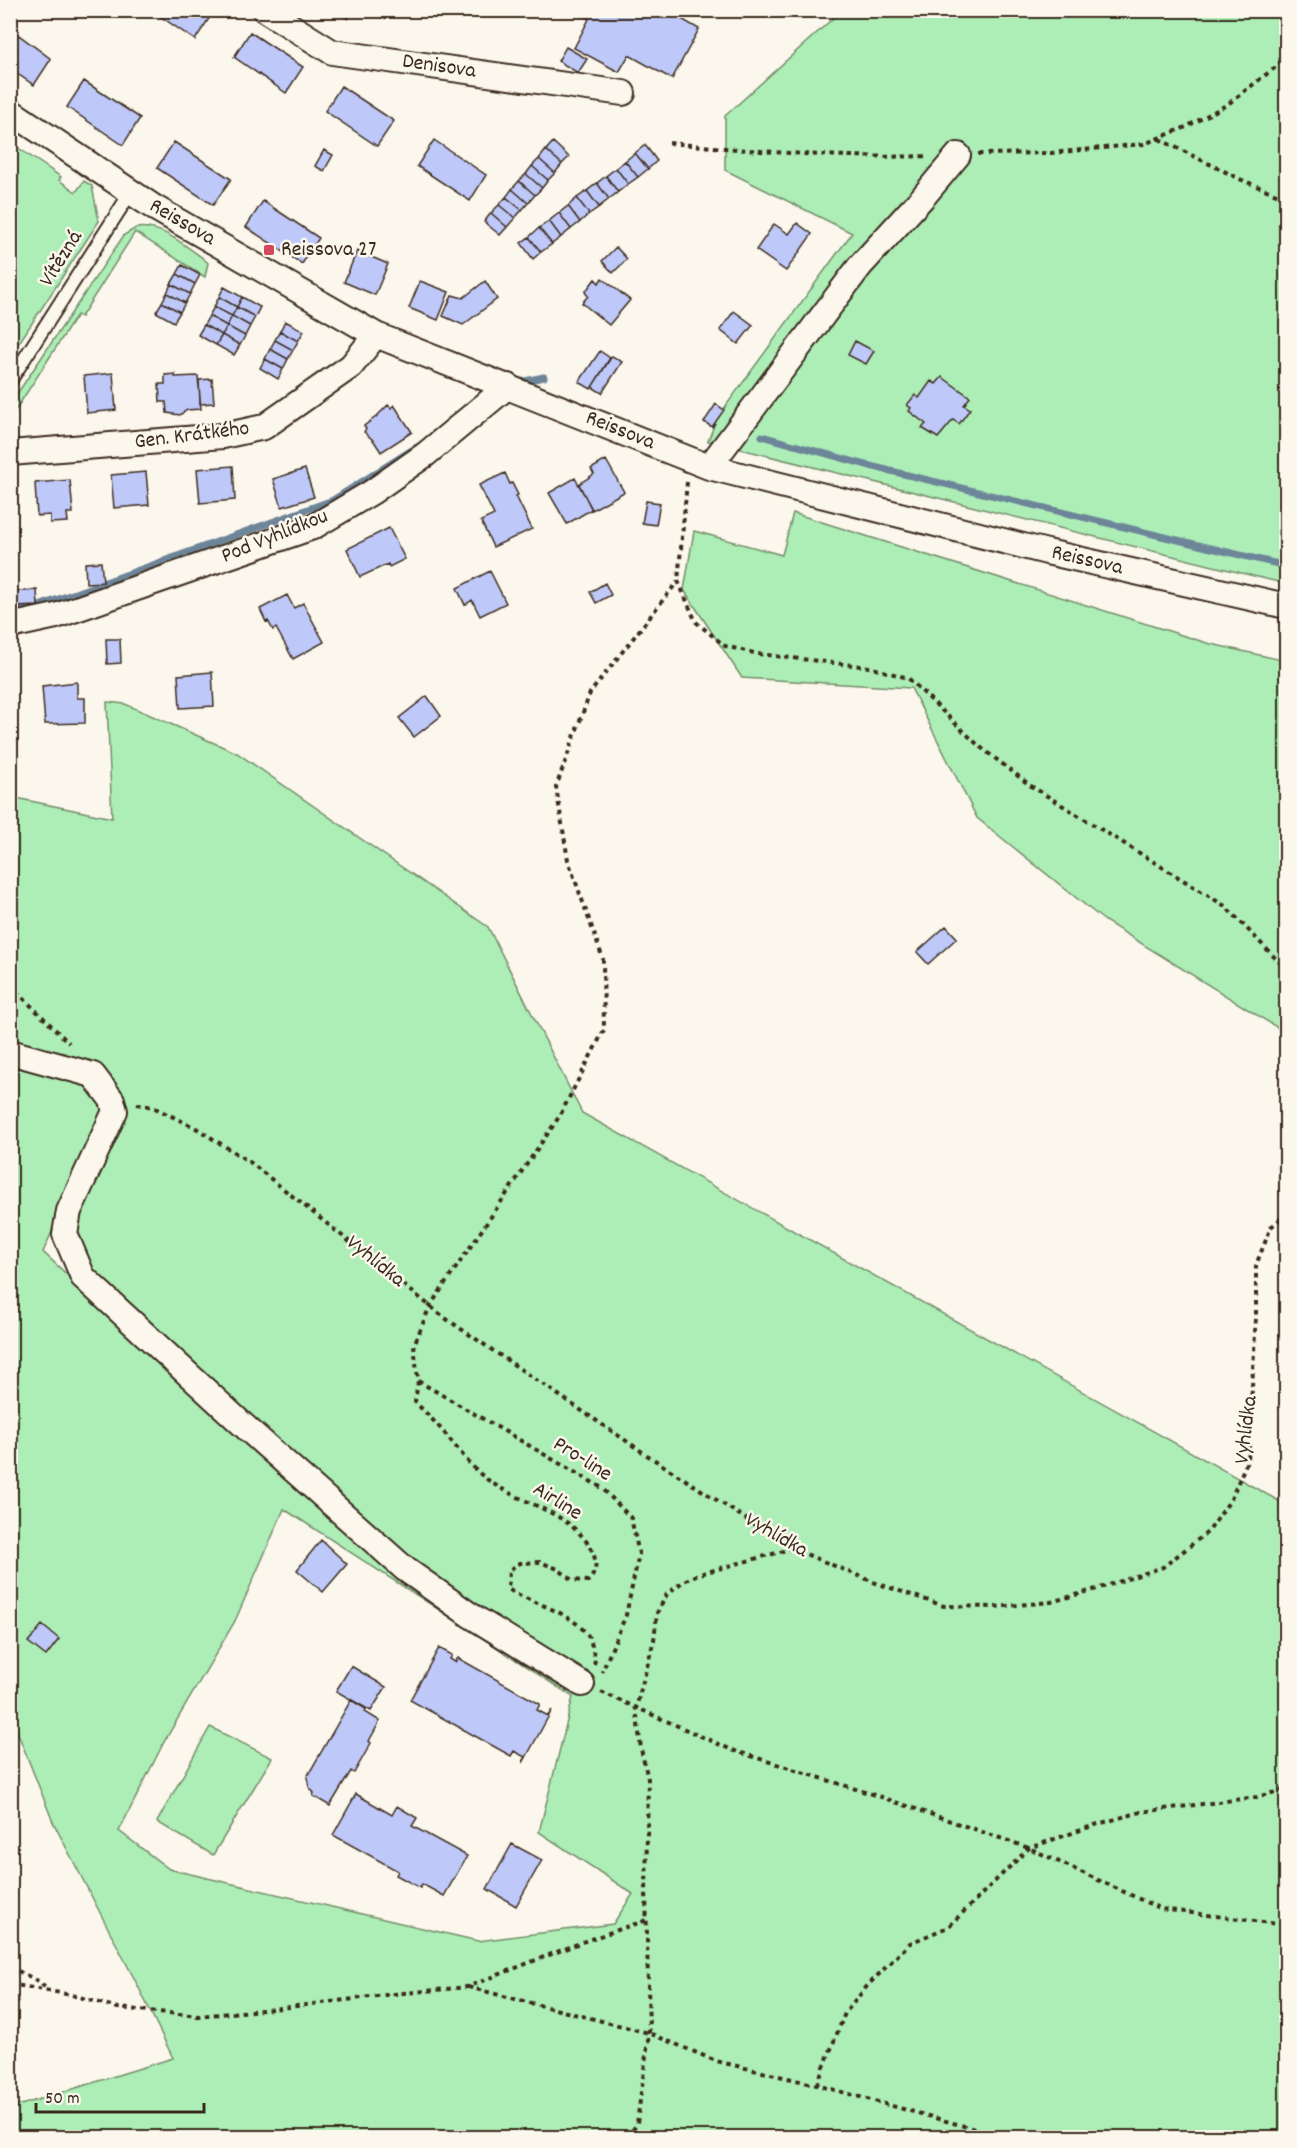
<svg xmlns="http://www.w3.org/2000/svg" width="1297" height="2148" font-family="Dekko,sans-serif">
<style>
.green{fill:#aceeb6;stroke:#748c6a;stroke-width:1.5;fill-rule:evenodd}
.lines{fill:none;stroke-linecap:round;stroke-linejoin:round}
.stream{stroke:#6d8599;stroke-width:7}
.building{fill:#bec8f9;stroke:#3b2a1e;stroke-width:1.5}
.lane-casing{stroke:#3b2a1e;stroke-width:16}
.street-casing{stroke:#3b2a1e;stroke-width:28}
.path{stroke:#3b2a1e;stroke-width:4;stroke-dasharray:4.5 4.5;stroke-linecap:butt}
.lane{stroke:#fbf7ec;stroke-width:12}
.street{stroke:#fbf7ec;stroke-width:24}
.poi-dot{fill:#d1495b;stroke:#fbf7ec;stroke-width:2}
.labels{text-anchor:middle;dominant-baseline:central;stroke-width:5;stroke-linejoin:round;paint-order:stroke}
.street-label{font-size:22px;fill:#3b2a1e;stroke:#fbf7ec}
.poi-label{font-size:22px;fill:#3b2a1e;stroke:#fbf7ec;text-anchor:start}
</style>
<rect width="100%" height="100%" fill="#fbf7ec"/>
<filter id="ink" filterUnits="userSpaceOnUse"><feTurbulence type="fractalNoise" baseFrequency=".0167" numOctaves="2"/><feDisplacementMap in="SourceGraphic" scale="12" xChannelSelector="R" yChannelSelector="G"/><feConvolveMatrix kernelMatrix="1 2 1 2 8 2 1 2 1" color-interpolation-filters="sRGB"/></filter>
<g filter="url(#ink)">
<path class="green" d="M 841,11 L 1286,11 L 1286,584 L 708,441 L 717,418 L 852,233 L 725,170 L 725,116 Z
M 11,143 L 61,177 L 59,180 L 76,192 L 84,181 L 92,186 L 99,221 L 11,355 Z
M 136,228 C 161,224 184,245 204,259 L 208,263 L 205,277 L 135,232 L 81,317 L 77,315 L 11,417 L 11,401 L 21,388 L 124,235 Z
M 793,513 L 1207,643 L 1286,661 L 1286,1033 L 1105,921 L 977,818 L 911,688 L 742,678 L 684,590 L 694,531 L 782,555 Z
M 107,702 L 125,704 L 237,753 L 488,927 L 582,1113 L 1286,1505 L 1286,2137 L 11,2137 L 11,2108 L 173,2058 L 137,1984 L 53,1822 L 11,1716 L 11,797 L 112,818 ZM 91,1144 L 73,1253 L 218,1417 L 43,1252 ZM 284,1509 L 573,1697 L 539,1832 L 633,1894 L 613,1924 L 478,1941 L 169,1869 L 119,1831 L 164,1742 L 235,1621 Z
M 210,1727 L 272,1758 L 213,1855 L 157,1822 Z"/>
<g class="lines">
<path class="stream" d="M 515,383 L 544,377
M 762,436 L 870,466 L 1286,566
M 10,608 L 39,606 L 333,500 L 415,448"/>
</g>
<path class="building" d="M 151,10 L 207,10 L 212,14 L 195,40 Z
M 339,10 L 353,10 L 348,19 L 338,12 Z
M 573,10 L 666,10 L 699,29 L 672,79 L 629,55 L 619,72 L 574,48 L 589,19 Z
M 10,31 L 20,36 L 51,59 L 34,85 L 10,69 Z
M 250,32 L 303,67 L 286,93 L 234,57 Z
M 566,47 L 587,59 L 578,73 L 558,61 Z
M 84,81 L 140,118 L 123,145 L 67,107 Z
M 341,86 L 394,121 L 377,146 L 325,111 Z
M 434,140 L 486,175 L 470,201 L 417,166 Z
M 174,142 L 231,179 L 213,205 L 157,168 Z
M 553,142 L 569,157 L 562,164 L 546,150 Z
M 645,145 L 657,161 L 648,169 L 635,153 Z
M 324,150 L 333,155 L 324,171 L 315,166 Z
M 546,150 L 562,164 L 555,173 L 539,159 Z
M 635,153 L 648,169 L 638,177 L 625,161 Z
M 539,159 L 555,173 L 548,180 L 532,166 Z
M 625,161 L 638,177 L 628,184 L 616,168 Z
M 532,166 L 548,180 L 542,188 L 526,174 Z
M 616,168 L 628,184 L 618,192 L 606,176 Z
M 526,174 L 542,188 L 535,195 L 519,181 Z
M 606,176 L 618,192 L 609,199 L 597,183 Z
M 519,181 L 535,195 L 528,203 L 512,189 Z
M 597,183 L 609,199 L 599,207 L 587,191 Z
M 512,189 L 528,203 L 522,210 L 506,197 Z
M 587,191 L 599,207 L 589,214 L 577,198 Z
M 506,197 L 522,210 L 515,218 L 499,205 Z
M 577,198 L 589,214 L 580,222 L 568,206 Z
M 263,201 L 319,238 L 302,264 L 246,227 Z
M 499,205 L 515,218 L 507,227 L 491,213 Z
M 568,206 L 580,222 L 571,229 L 559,213 Z
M 491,213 L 507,227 L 500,235 L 484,222 Z
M 559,213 L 571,229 L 561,237 L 549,221 Z
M 549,221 L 561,237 L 552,244 L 539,228 Z
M 797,223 L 812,234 L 786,271 L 756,250 L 774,224 L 789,234 Z
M 539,228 L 552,244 L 541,252 L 529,237 Z
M 529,237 L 541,252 L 533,259 L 521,243 Z
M 616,247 L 627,259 L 613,273 L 602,261 Z
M 357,251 L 388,264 L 375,295 L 344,282 Z
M 182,265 L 200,275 L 195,284 L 177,274 Z
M 177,274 L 195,284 L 190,294 L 171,284 Z
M 602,278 L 630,300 L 609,325 L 582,303 L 588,296 L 585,292 L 595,279 L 599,283 Z
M 420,281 L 449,292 L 438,320 L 409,308 Z
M 485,281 L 497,299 L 463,325 L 443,316 L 452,295 L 463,298 Z
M 171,284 L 190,294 L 185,303 L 167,293 Z
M 224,287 L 242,297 L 237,307 L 219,297 Z
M 167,293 L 185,303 L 180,312 L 162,302 Z
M 219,297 L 237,307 L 232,316 L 214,307 Z
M 242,297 L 260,307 L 255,317 L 237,307 Z
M 162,302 L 180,312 L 174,322 L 156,312 Z
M 214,307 L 232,316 L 227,326 L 209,316 Z
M 237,307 L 255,317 L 250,326 L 232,316 Z
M 734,311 L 753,325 L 738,344 L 720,330 Z
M 209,316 L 227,326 L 222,335 L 204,325 Z
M 232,316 L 250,326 L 245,336 L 227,326 Z
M 285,321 L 304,331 L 298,341 L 280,331 Z
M 204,325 L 222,335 L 216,345 L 198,335 Z
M 227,326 L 245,336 L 240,345 L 222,335 Z
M 280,331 L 298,341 L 293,350 L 275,340 Z
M 222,335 L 240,345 L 234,355 L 216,345 Z
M 275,340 L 293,350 L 288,359 L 270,349 Z
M 855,341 L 874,351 L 866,364 L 848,355 Z
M 270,349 L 288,359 L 283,369 L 265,359 Z
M 600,351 L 610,358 L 591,389 L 579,382 Z
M 612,356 L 622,362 L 602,393 L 592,387 Z
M 265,359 L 283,369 L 278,379 L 260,368 Z
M 113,373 L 116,410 L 87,413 L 84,376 Z
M 175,374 L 175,377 L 198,376 L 201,409 L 186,410 L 180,415 L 167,413 L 166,402 L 160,402 L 159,384 L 165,384 L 165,375 Z
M 942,377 L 970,397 L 964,405 L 970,409 L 959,424 L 953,420 L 938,438 L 922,428 L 926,424 L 909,411 L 911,408 L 907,405 L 915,395 L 919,398 L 931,381 L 936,384 Z
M 212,379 L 214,403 L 200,404 L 199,380 Z
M 716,404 L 724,410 L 712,427 L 704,422 Z
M 388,405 L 391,408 L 394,405 L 412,432 L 381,452 L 374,441 L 364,432 L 366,429 L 364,426 L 376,417 Z
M 606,460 L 624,492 L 592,510 L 579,484 L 594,474 L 591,469 Z
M 233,466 L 235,500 L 200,503 L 197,469 Z
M 305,469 L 314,497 L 282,507 L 273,479 Z
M 146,472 L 149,505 L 114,508 L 111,475 Z
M 505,473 L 510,484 L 512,483 L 518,495 L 516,496 L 532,529 L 493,547 L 481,521 L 494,515 L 479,485 Z
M 575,478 L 592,509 L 567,524 L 549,493 Z
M 70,480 L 73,513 L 67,513 L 68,522 L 50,523 L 50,515 L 37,516 L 35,483 Z
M 646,501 L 660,503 L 656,525 L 642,523 Z
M 389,528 L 405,559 L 389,567 L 388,564 L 360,577 L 347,549 Z
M 101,562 L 103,582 L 86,583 L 85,563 Z
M 490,571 L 506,603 L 480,616 L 472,600 L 465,605 L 457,588 Z
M 605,583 L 611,595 L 596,603 L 590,592 Z
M 37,590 L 38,606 L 14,607 L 14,591 Z
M 287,595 L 294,608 L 303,603 L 324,642 L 293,659 L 276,628 L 273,630 L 268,621 L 266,622 L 260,609 Z
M 106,639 L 120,639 L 121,663 L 107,664 Z
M 212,672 L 214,706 L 180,708 L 178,675 Z
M 77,682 L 77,698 L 85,698 L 85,723 L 45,724 L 42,686 Z
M 427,696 L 441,716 L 414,737 L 399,718 Z
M 946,926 L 957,938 L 928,964 L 917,952 Z
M 321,1540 L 347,1564 L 323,1592 L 297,1570 Z
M 42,1625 L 59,1639 L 46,1656 L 28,1642 Z
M 439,1648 L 452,1655 L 450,1659 L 455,1662 L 458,1658 L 540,1704 L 537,1710 L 548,1716 L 552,1710 L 523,1763 L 525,1757 L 514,1751 L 511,1756 L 410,1700 Z
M 351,1666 L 386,1687 L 371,1711 L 336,1691 Z
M 351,1700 L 366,1709 L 365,1712 L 380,1721 L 369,1741 L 371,1743 L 354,1773 L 351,1771 L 330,1806 L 313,1796 L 314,1793 L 309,1787 L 307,1777 Z
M 356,1794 L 392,1815 L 397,1806 L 417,1818 L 412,1826 L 467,1856 L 444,1896 L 422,1884 L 420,1888 L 396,1875 L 398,1871 L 333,1835 Z
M 512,1844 L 542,1860 L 516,1906 L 487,1889 Z"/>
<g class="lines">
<defs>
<path id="lane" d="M 10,381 L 131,192"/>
<path id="street" d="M 265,10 L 332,52 L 623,93
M 10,111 L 155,208 L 376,335 L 709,467 L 1047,552 L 1286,606
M 10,453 L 223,436 L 264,427 L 351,366 L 376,335
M 709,467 L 860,266 L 923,197 L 958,155
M 10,626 L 56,616 L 313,527 L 372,492 L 426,454 L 508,386
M 10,1052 L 93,1075 L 112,1100 L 115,1111 L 69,1211 L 65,1234 L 83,1277 L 242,1424 L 405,1569 L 470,1615 L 582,1684"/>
</defs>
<use href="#lane" class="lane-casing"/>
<use href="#street" class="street-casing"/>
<path class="path" d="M 1159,139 L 1242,180 L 1286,198
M 669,143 C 756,151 842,159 929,156
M 978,154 L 1051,153 L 1144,144 L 1186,127 L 1228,104 L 1286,59
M 687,482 L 678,581 L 696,622 L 725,646 L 758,654 L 869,667 L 908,678 L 979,746 L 1031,786 L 1225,906 L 1286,969
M 10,985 L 69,1043
M 137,1104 L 153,1107 L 196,1128 L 251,1163 L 445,1318 L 647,1455 L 791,1548 L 876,1583 L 944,1606 L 995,1607 L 1051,1602 L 1100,1588 L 1163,1567 L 1209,1531 L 1231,1499 L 1248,1459 L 1256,1315 L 1256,1265 L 1271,1227 L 1284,1216 L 1279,1162 L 1286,1146
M 418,1381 L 602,1488 L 631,1518 L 639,1554 L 626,1615 L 602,1672
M 594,1664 L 595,1660 C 593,1652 592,1640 586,1633 C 568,1610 532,1604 508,1589 L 509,1570 L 520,1563 L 540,1562 L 558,1569 L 572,1580 L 588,1581 C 607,1563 586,1537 569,1524 C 543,1505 509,1497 484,1477 C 469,1465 459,1450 447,1436 C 437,1424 426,1413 415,1402 L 418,1381 L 414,1345 L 430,1306 L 559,1117 L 604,1030 L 603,959 L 568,860 L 556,787 L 590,693 L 678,581
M 601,1692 L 732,1750 L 878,1796 L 1029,1848 L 1161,1909 L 1286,1925
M 10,1967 L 40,1982 L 47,1990
M 10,1984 L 72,1995 L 118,2008 L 199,2016 L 273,2009 L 394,1994 L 467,1987 L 585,1941 L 647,1920
M 468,1987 L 649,2033 L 716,2061 L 817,2085 L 1007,2138
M 817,2085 L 845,2013 L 868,1985 L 910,1943 L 948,1927 L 1029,1848 L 1098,1824 L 1141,1812 L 1257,1797 L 1286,1789
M 628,2138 L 637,2123 L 649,2033 L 646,1890 L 648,1779 L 641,1749 L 636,1708 L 654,1640 L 657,1613 L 667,1594 L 684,1581 L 696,1575 L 791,1549"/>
<use href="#lane" class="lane"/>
<use href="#street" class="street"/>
</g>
</g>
<rect class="poi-dot" x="263" y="244" width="12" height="12" rx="3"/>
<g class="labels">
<g class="street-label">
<text transform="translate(439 67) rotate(8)">Denisova</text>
<text transform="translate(182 223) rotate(30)">Reissova</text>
<text transform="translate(62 259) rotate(-58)">Vítězná</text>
<text transform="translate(620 431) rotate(22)">Reissova</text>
<text transform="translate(192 436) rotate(-7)">Gen. Krátkého</text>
<text transform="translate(275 537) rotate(-22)">Pod Vyhlídkou</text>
<text transform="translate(1087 561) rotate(13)">Reissova</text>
<text transform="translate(375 1262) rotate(39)">Vyhlídka</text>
<text transform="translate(1247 1430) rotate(-83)">Vyhlídka</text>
<text transform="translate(582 1460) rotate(32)">Pro-line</text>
<text transform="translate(557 1502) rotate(32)">Airline</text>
<text transform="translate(776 1536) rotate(30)">Vyhlídka</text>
</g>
<g class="poi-label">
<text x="281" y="250">Reissova 27</text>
</g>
</g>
<rect width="1297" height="2148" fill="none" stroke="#fbf7ec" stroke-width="36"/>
<rect x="18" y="18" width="1261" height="2112" fill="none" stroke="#3b2a1e" stroke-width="2" filter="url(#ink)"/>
<path d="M36 2103v9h168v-9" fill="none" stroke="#3b2a1e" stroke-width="3"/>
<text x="45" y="2103" font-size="18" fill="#3b2a1e" stroke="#fbf7ec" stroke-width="4.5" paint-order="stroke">50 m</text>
</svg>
